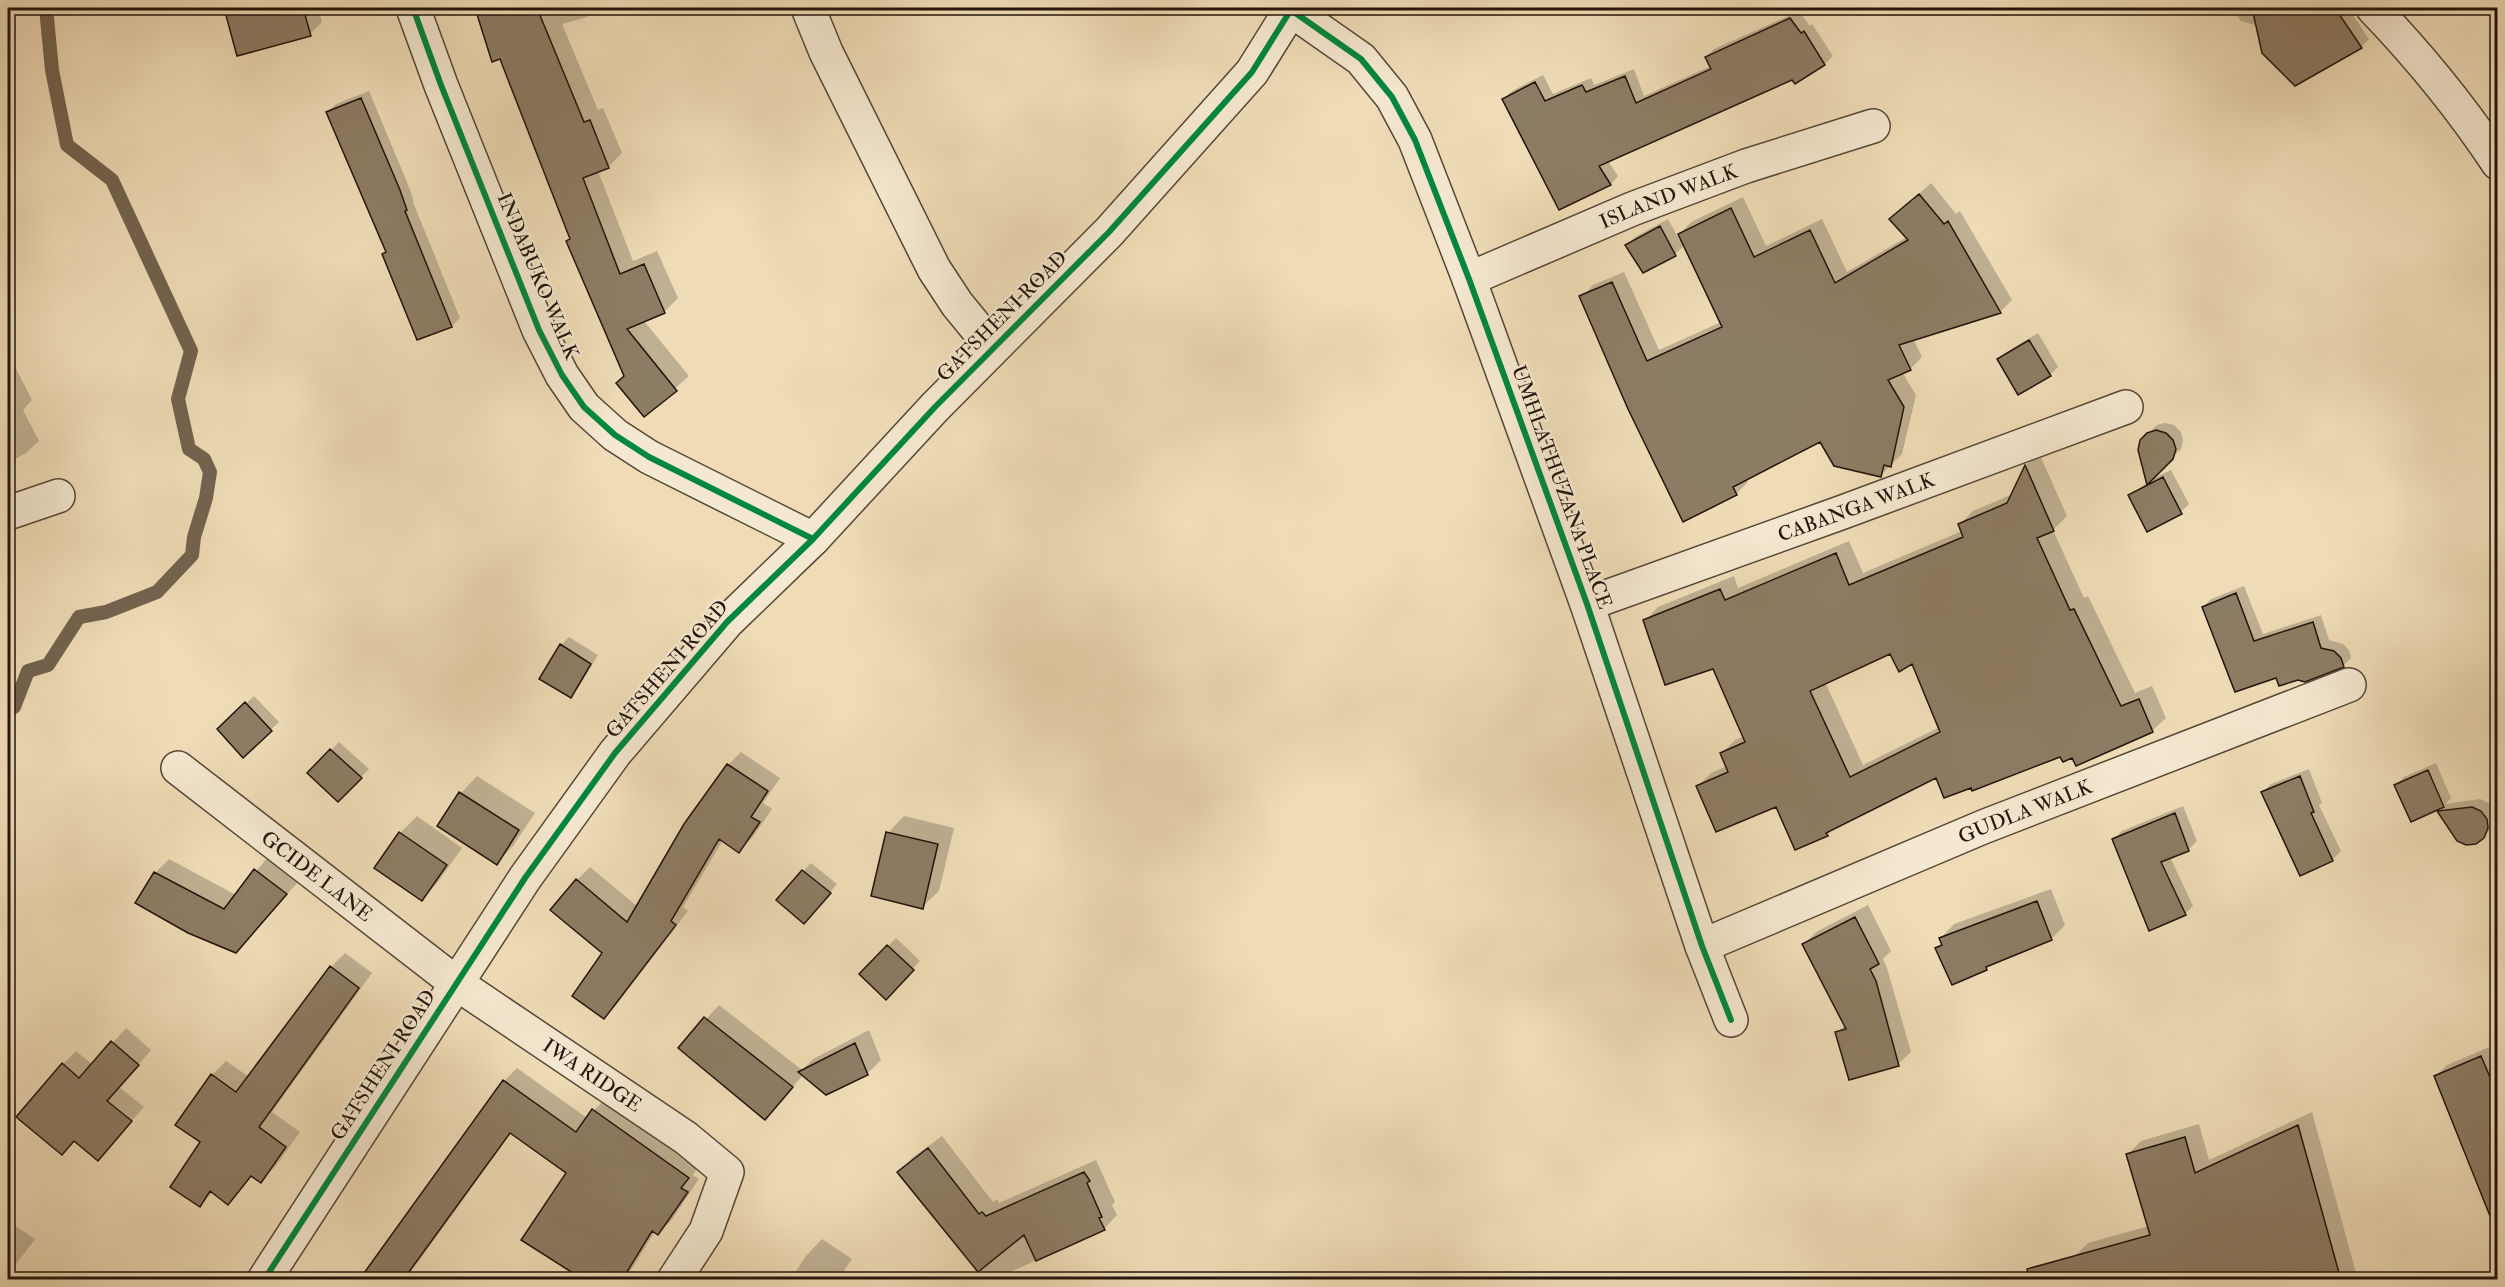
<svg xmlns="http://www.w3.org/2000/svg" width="2505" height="1287" font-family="'IM FELL Double Pica',serif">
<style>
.shadow{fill:#0003;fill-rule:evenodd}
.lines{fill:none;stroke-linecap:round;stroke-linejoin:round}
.stream{stroke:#73634f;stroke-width:14}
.building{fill:#8d7c64;stroke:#22140b;stroke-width:1.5;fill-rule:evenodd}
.minor-casing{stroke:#554636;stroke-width:36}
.minor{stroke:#f5e8d0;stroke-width:33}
.cycleway-casing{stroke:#f5e8d0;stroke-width:10}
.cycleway{stroke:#00873e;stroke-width:6}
.labels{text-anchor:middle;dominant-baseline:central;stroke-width:4.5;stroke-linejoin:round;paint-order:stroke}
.street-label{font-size:20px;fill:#22140b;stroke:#f5e8d0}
</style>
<rect width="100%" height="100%" fill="#efdcb7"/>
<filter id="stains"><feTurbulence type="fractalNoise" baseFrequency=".00333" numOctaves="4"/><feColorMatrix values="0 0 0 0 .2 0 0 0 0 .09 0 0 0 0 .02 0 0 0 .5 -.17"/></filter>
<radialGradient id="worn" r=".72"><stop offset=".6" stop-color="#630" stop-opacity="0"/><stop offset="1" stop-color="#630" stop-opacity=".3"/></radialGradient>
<path class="shadow" d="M 225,8 L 318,8 L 322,22 L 310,34 Z
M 477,8 L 597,8 L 587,17 L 562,24 L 598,110 L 603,108 L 622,153 L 608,167 L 598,171 L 633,261 L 657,251 L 678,298 L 664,312 L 644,321 L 689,376 L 645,415 L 625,376 L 501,57 L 493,60 Z
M 2232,8 L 2348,8 L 2369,39 L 2361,47 L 2258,26 L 2241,21 Z
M 1799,11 L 1810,26 L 1812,24 L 1833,56 L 1825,64 L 1795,82 L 1792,78 L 1608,161 L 1618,176 L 1611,184 L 1559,208 L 1504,99 L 1512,91 L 1543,75 L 1553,94 L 1591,78 L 1594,85 L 1634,69 L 1644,96 L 1711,66 L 1706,57 L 1714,49 Z
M 369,91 L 407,182 L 414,201 L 413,202 L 460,318 L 452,326 L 387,251 L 328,112 L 336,104 Z
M 1931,183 L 1956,214 L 1960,211 L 2012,300 L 2000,312 L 1913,339 L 1922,357 L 1910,369 L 1902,372 L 1916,395 L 1902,454 L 1880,476 L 1821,440 L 1746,479 L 1748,482 L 1736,494 L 1581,297 L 1593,285 L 1624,272 L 1659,350 L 1721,322 L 1685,245 L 1675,254 L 1644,271 L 1627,245 L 1635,237 L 1668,219 L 1680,241 L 1682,240 L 1680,234 L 1691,222 L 1743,197 L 1766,246 L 1822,219 L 1847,272 L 1907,237 L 1891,219 Z
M 2038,333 L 2058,367 L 2050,375 L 1999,360 L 2007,352 Z
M 8,353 L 32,400 L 23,410 L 39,441 L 26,453 L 8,463 Z
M 2165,423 L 2174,425 L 2181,432 L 2183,440 L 2181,449 L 2148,481 L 2171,470 L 2189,504 L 2181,512 L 2148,530 L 2130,496 L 2148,482 L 2141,441 L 2157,425 Z
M 2039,453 L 2067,516 L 2053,530 L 2084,598 L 2088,596 L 2135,693 L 2152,686 L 2166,718 L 2152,731 L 2073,756 L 2061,755 L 1972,786 L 1937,776 L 1835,827 L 1827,835 L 1777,805 L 1698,786 L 1711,773 L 1727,766 L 1721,754 L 1735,740 L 1744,736 L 1713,667 L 1645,621 L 1658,607 L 1734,576 L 1738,588 L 1849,541 L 1863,573 L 1962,531 L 1959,525 L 1973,511 L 2013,494 L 2026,465 ZM 1890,652 L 1913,662 L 1940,727 L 1863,765 L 1825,682 Z
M 2244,586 L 2263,634 L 2321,615 L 2329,640 L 2343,644 L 2349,650 L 2351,658 L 2343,666 L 2277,676 L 2203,607 L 2211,599 Z
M 569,637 L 598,655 L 578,688 L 570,696 L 561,645 Z
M 254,696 L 279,722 L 243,755 L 219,729 Z
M 339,742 L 369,769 L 338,800 L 309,773 Z
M 741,752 L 780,778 L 763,803 L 772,809 L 752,838 L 739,851 L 723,840 L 683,907 L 688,911 L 617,1004 L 604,1017 L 605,953 L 577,880 L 590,867 L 638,907 L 728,765 Z
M 2436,763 L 2451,798 L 2445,804 L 2480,799 L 2489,803 L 2494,811 L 2496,819 L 2492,828 L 2483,837 L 2439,811 L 2445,805 L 2411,820 L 2396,785 L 2404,777 Z
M 2309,769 L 2322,803 L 2319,805 L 2341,851 L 2333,859 L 2301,874 L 2263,792 L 2271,784 Z
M 477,776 L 535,813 L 513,846 L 497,863 L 439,826 L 461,793 Z
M 2183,806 L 2197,841 L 2189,849 L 2170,857 L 2193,906 L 2185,914 L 2114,839 L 2122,831 Z
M 417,816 L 462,848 L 438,882 L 422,899 L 376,867 L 400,833 Z
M 904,816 L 954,828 L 939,891 L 922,907 L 888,833 Z
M 269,856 L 300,880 L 235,951 L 155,873 L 169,859 L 236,895 Z
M 811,863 L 837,884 L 812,914 L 778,900 Z
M 2051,889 L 2065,925 L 2051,939 L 1993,962 L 1986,969 L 1936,949 L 1942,943 L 1941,938 L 1954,924 Z
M 1868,905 L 1891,951 L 1883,959 L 1887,968 L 1911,1052 L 1898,1064 L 1837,1033 L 1845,1025 L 1804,944 L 1816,932 Z
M 896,938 L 920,961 L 886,998 L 861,974 Z
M 345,953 L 372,973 L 272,1112 L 300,1132 L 275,1167 L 261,1181 L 253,1175 L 228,1203 L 213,1192 L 200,1205 L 202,1142 L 212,1075 L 226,1061 L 249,1077 L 331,967 Z
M 719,1005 L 802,1070 L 813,1059 L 869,1030 L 881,1060 L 867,1074 L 803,1075 L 765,1118 L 680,1048 Z
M 126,1028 L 151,1050 L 119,1087 L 144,1107 L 98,1159 L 75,1140 L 62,1153 L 63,1064 L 76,1051 L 93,1065 Z
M 2492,1046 L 2498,1059 L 2498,1190 L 2436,1076 L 2447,1065 Z
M 517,1068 L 587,1118 L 606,1098 L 700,1164 L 693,1175 L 699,1179 L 671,1221 L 658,1233 L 655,1231 L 625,1280 L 581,1280 L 522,1240 L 568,1173 L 512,1132 L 405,1280 L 360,1280 L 432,1184 L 504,1081 Z
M 2312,1112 L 2358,1280 L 2080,1280 L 2074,1257 L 2088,1243 L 2149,1226 L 2127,1155 L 2141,1141 L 2199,1124 L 2209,1160 Z
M 942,1136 L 993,1202 L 997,1199 L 999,1203 L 1096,1160 L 1115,1202 L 1112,1205 L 1117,1215 L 1104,1229 L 993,1280 L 986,1280 L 899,1172 L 912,1158 Z
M 8,1221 L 35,1239 L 8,1275 Z
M 822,1239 L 852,1259 L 838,1280 L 790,1280 L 806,1256 Z"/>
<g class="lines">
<path class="stream" d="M 8,710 L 14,707 L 28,671 L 48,665 L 79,617 L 106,612 L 157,592 L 192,555 L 194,537 L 206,498 L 210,472 L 204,459 L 189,449 L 178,399 L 191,351 L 112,180 L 67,145 L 52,70 L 46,8"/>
</g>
<path class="building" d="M 224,8 L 303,8 L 311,36 L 237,56 Z
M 475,8 L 537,8 L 584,122 L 590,120 L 609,168 L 583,178 L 620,274 L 644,264 L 665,313 L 627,329 L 677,391 L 644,417 L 616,383 L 624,376 L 566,241 L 570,239 L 500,59 L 492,62 Z
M 2252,8 L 2335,8 L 2362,48 L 2295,86 L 2262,53 Z
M 1790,18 L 1801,33 L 1804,31 L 1825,65 L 1795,84 L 1792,80 L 1599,166 L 1611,185 L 1559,210 L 1502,99 L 1535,82 L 1545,101 L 1582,85 L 1586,92 L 1625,76 L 1636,103 L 1711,69 L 1705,57 Z
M 361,98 L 400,190 L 407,210 L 405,211 L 452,327 L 417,340 L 382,254 L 386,252 L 326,112 Z
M 1919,194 L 1944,224 L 1948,221 L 2001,313 L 1899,345 L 1911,370 L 1888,380 L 1904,407 L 1891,467 L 1884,465 L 1881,477 L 1834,466 L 1820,442 L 1733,487 L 1737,495 L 1683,522 L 1628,409 L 1579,296 L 1612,282 L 1647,361 L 1722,327 L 1678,234 L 1731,208 L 1754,257 L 1810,230 L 1835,283 L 1908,240 L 1889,219 Z
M 1660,226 L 1676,256 L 1643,273 L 1625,245 Z
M 2029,340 L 2051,376 L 2018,395 L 1997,359 Z
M 2156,430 L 2166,433 L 2173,440 L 2176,449 L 2173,459 L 2147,485 L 2138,450 L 2140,440 L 2147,433 Z
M 2025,465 L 2054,531 L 2037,538 L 2070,610 L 2074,609 L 2121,706 L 2139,699 L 2153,732 L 2076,766 L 2072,758 L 2063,762 L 2060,757 L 1972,791 L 1971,788 L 1944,798 L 1936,778 L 1826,833 L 1828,836 L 1795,850 L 1776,807 L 1716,832 L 1696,786 L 1728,772 L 1720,753 L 1745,742 L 1713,669 L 1665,685 L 1643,620 L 1720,589 L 1725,600 L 1836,553 L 1849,585 L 1963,537 L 1958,524 L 2007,503 ZM 1890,654 L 1899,672 L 1912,664 L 1940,732 L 1850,777 L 1810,691 Z
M 2163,477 L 2182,514 L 2147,532 L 2128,495 Z
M 2236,593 L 2254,641 L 2313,622 L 2321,648 L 2334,651 L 2341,658 L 2344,667 L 2305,682 L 2298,680 L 2279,686 L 2276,678 L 2235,692 L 2202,607 Z
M 560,644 L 591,664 L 571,698 L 539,679 Z
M 245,702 L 272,731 L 243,758 L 217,729 Z
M 330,749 L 362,778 L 338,802 L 307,773 Z
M 727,764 L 768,791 L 751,817 L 760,822 L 739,853 L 719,839 L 671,921 L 676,925 L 604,1019 L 572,996 L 602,953 L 550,910 L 576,879 L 627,922 L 684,824 Z
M 2428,770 L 2444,807 L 2411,822 L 2394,785 Z
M 2300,776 L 2314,812 L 2311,813 L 2333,861 L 2300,876 L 2261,792 Z
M 459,792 L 519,830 L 497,865 L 437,826 Z
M 2472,807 L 2481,811 L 2487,819 L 2488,828 L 2484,838 L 2476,844 L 2466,845 L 2457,841 L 2437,811 Z
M 2175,813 L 2189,851 L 2161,862 L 2186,915 L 2149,931 L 2112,839 Z
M 399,832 L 447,865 L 422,901 L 374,868 Z
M 886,832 L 938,844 L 923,909 L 871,896 Z
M 254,869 L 287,894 L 236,953 L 188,933 L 135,903 L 154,872 L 224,909 Z
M 802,870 L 831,893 L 804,924 L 776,900 Z
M 2037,901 L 2052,940 L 1986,967 L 1987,970 L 1952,985 L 1935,948 L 1942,945 L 1939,938 Z
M 1855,917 L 1879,964 L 1870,969 L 1876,981 L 1899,1066 L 1849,1080 L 1835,1032 L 1846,1029 L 1802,944 Z
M 887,945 L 914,970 L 886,1000 L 859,974 Z
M 330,966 L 359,988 L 259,1127 L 286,1147 L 261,1183 L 251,1176 L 228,1205 L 210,1191 L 200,1207 L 170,1187 L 200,1142 L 175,1125 L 211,1074 L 236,1092 Z
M 704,1017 L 793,1087 L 765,1120 L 678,1048 Z
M 111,1041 L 139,1065 L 107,1101 L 132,1121 L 98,1161 L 74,1141 L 62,1155 L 16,1117 L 62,1063 L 79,1078 Z
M 855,1043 L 868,1075 L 826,1095 L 798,1072 Z
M 2481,1056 L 2498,1096 L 2498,1230 L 2496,1231 L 2434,1076 Z
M 503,1080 L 576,1132 L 592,1109 L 689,1178 L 681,1188 L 688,1192 L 658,1235 L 652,1231 L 622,1280 L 584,1280 L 521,1240 L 566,1173 L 510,1133 L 403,1280 L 359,1280 Z
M 2298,1125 L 2341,1280 L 2029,1280 L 2027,1269 L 2150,1235 L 2126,1154 L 2185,1137 L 2195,1173 Z
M 928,1148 L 979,1214 L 982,1212 L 986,1216 L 1084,1172 L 1090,1181 L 1087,1183 L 1102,1217 L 1099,1218 L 1105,1230 L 1036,1261 L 1024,1235 L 978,1272 L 897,1172 Z"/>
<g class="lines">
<defs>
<g id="minor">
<path d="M 413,8 L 441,85 L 539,330 L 562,375 L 584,407 L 615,435 L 649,457 L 813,539"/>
<path d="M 808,8 L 826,52 L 934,269 L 957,304 L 993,348"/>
<path d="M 2373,8 C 2419,56 2461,107 2498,163"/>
<path d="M 1291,10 L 1361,59 L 1392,97 L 1415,140 L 1469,279 L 1587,604 L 1702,946 L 1731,1020"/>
<path id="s1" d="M 1469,279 L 1632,209 L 1746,166 L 1873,126"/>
<path d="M 8,513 L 58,496"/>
<path id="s2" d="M 1587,604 L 1843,512 L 2126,407"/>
<path id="s3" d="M 178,768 L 456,983 L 686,1138 L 727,1172 L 706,1231 L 674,1280"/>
<path id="s4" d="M 1702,946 L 1983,827 L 2349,685"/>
<path d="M 264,1280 L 525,878 L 615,753 L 727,622 L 813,539 L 935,407 L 1109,232 L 1252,72 L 1292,8"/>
</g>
</defs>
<use href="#minor" class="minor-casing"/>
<use href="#minor" class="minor"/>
<defs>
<path id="cycleway" d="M 413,8 L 441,85 L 539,330 L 562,375 L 584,407 L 615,435 L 649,457 L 813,539
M 1291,10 L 1361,59 L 1392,97 L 1415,140 L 1469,279 L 1587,604 L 1702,946 L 1731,1020
M 264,1280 L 525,878 L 615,753 L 727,622 L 813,539 L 935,407 L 1109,232 L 1252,72 L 1292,8"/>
</defs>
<use href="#cycleway" class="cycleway-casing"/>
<use href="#cycleway" class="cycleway"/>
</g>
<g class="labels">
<g class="street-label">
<text stroke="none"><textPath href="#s1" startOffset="216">ISLAND WALK</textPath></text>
<text transform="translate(538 276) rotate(67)">INDABUKO WALK</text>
<text transform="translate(1002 316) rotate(-45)">GATSHENI ROAD</text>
<text transform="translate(1562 487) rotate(70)">UMHLATHUZANA PLACE</text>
<text stroke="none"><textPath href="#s2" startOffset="286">CABANGA WALK</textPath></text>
<text transform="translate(667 669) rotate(-49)">GATSHENI ROAD</text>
<text stroke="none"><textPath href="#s4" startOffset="350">GUDLA WALK</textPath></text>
<text stroke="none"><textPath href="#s3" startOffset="176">GCIDE LANE</textPath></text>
<text transform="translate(383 1065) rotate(-57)">GATSHENI ROAD</text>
<text stroke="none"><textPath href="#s3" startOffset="516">IWA RIDGE</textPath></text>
</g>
</g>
<rect width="2505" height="1287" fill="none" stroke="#efdcb7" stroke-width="30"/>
<rect x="9" y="9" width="2487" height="1269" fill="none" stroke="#22140b" stroke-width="3"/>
<rect x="15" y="15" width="2475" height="1257" fill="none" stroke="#22140b" stroke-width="1.5"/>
<rect width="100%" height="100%" filter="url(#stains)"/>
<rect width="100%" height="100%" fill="url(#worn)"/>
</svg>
